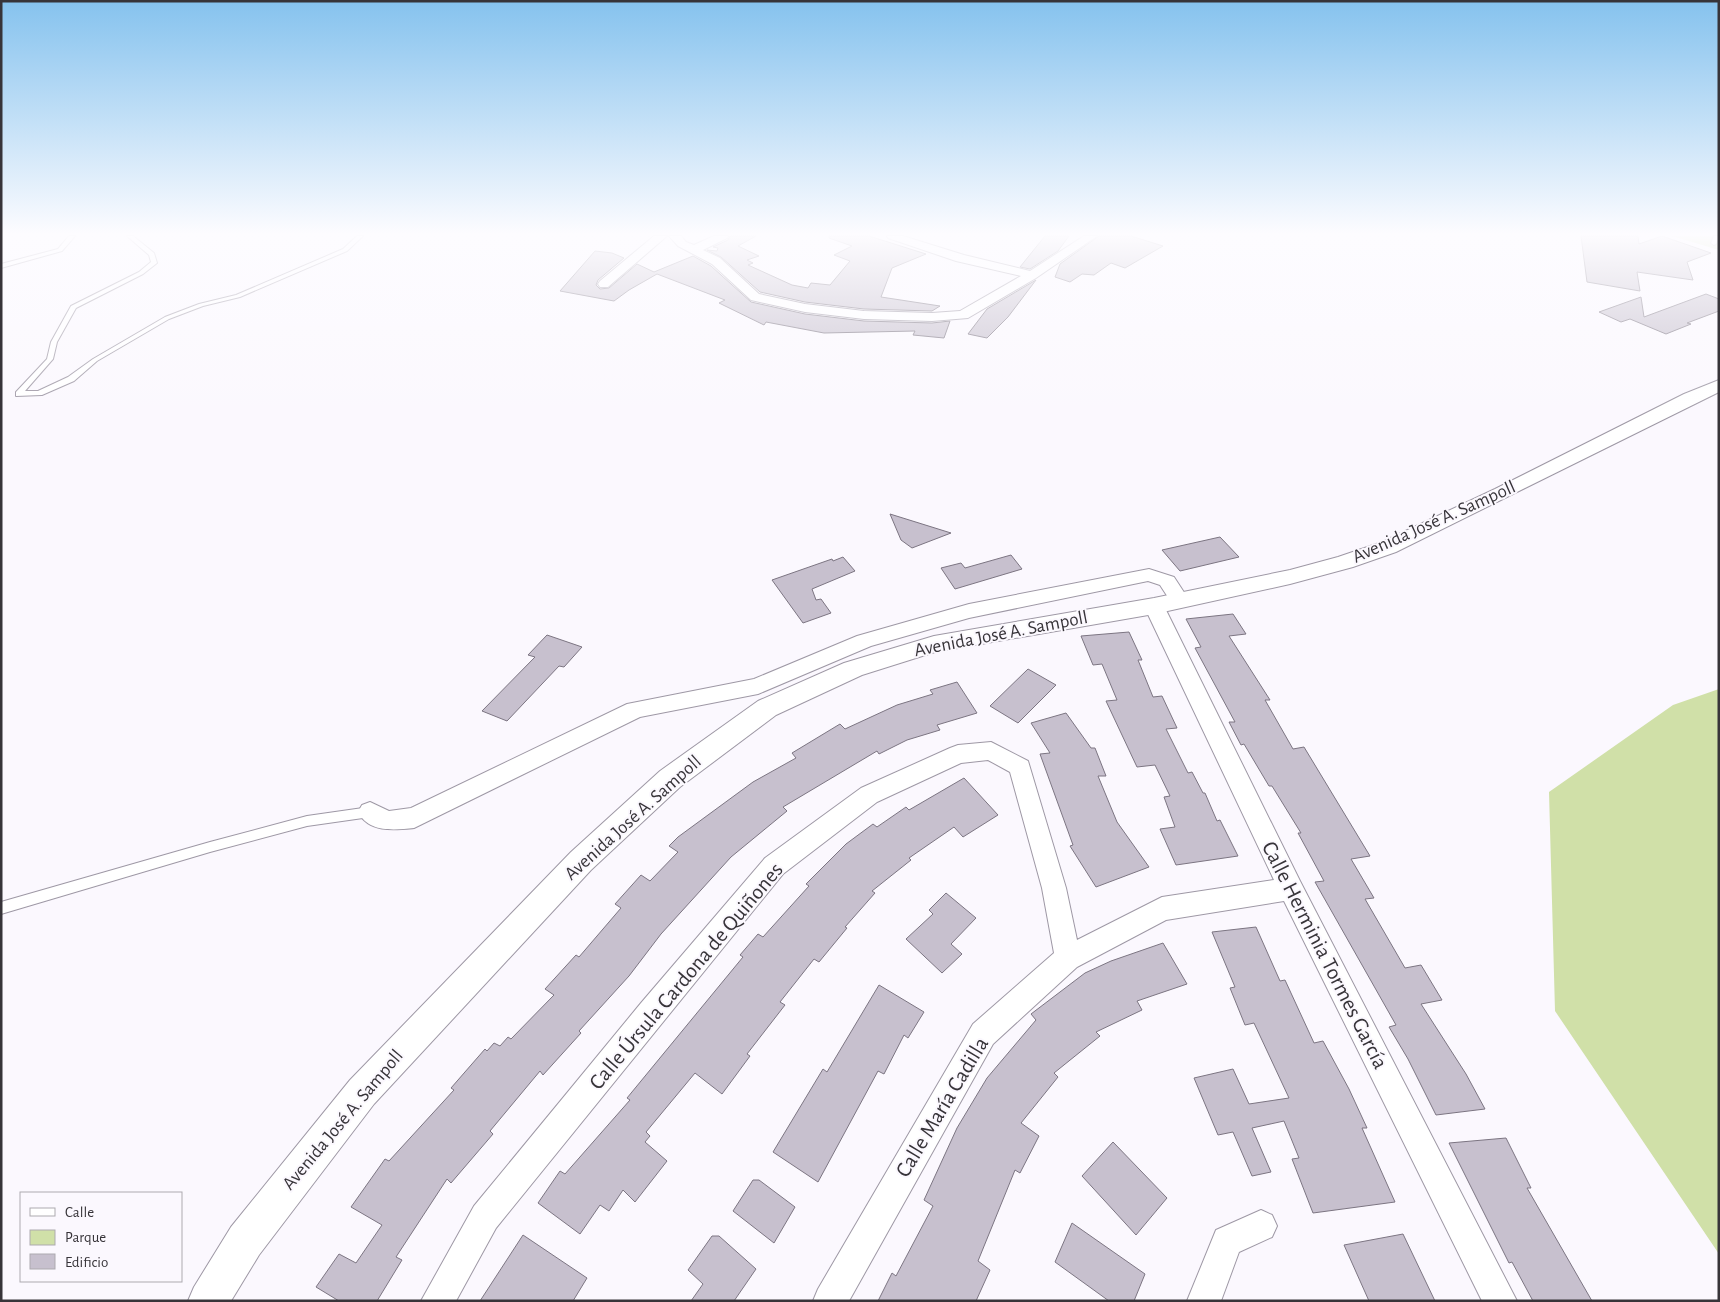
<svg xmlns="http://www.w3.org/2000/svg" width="1720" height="1302" font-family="'Alegreya Sans',sans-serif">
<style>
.green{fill:#d0e0a8}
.building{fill:#c7c0ce;stroke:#7c7582}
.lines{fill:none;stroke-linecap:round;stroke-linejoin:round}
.service-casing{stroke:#9e98a5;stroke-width:2}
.minor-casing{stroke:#9e98a5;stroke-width:2}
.tertiary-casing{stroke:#9e98a5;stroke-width:2}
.service{fill:#fff;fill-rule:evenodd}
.minor{fill:#fff;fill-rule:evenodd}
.tertiary{fill:#fff;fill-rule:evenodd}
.labels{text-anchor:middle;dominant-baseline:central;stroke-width:4;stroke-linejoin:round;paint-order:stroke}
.street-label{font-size:19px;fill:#373439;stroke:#fbf8fe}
.near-street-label{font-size:22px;fill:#373439;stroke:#fbf8fe}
</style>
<rect width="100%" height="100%" fill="#fbf8fe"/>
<path class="green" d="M 1672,236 L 1719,236 L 1719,250 Z
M 1719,689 L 1719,1254 L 1555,1011 L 1549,792 L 1673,705 Z"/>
<path class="building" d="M 730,236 L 756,236 L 738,246 L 759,256 L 747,260 L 753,263 L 748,265 L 792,285 L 808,288 L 811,283 L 830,285 L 850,261 L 834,255 L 852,246 L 829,238 L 829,236 L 869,236 L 926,254 L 892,268 L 881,297 L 940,306 L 932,311 L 864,309 L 805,302 L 760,292 L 721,257 L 707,250 L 717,251 L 718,248 L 713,247 L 728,240 Z
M 1045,236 L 1069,236 L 1058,251 L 1030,269 L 1020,267 Z
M 1099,236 L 1131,236 L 1163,246 L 1125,268 L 1111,263 L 1094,275 L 1082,274 L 1070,282 L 1055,277 L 1060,264 Z
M 1581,236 L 1638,236 L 1639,244 L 1662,236 L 1711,253 L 1687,262 L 1693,280 L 1637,272 L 1640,291 L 1587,282 Z
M 595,251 L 612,253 L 624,258 L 598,280 L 596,285 L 600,289 L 609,288 L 637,264 L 654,272 L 693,256 L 711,266 L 751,302 L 805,314 L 864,321 L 932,323 L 950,321 L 944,338 L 913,335 L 915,331 L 824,333 L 766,322 L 764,325 L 719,303 L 725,300 L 657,274 L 629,290 L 614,301 L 560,291 Z
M 1036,280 L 1008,317 L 987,338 L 968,334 L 987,309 Z
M 1706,294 L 1719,299 L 1719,311 L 1687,323 L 1691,324 L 1666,334 L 1630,319 L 1621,322 L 1599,312 L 1641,297 L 1644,317 Z
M 890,514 L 951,533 L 912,548 L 901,540 Z
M 1220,537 L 1239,557 L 1180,571 L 1162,550 Z
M 1011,555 L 1022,569 L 955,589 L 941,568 L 961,563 L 965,568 Z
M 843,557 L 855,571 L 812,589 L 816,600 L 821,599 L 831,613 L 803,623 L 772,580 L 832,559 L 833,561 Z
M 1233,614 L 1246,634 L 1229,636 L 1270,700 L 1265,700 L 1293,749 L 1304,747 L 1370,856 L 1351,859 L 1374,898 L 1365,899 L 1405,968 L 1421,965 L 1442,1000 L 1421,1004 L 1466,1074 L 1485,1109 L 1436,1115 L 1408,1059 L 1389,1027 L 1396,1025 L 1315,882 L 1324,881 L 1298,833 L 1301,833 L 1272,786 L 1269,786 L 1244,744 L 1241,745 L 1229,722 L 1235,722 L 1195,648 L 1201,647 L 1186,619 Z
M 1129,632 L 1142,660 L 1138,660 L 1153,697 L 1162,696 L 1177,728 L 1166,729 L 1188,773 L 1192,772 L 1203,793 L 1205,793 L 1217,821 L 1220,820 L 1238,856 L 1176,865 L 1160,829 L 1175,827 L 1164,797 L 1170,796 L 1155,765 L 1137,767 L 1106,701 L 1117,700 L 1102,664 L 1093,665 L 1081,636 Z
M 547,635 L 582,647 L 564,667 L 559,666 L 507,721 L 482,711 L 535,657 L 528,655 Z
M 1028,669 L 1056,685 L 1018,723 L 990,706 Z
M 957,682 L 977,713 L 937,725 L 940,730 L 907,740 L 879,754 L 877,751 L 783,807 L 787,811 L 731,857 L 661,934 L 629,976 L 579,1031 L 581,1033 L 543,1075 L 540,1071 L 490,1131 L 493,1134 L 451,1183 L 447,1179 L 396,1257 L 402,1260 L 377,1301 L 339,1301 L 316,1287 L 339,1254 L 356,1263 L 382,1225 L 351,1207 L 385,1159 L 389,1161 L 454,1090 L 451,1088 L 485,1049 L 487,1051 L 494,1043 L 500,1046 L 508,1037 L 511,1039 L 554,995 L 545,989 L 576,955 L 579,957 L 621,908 L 615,904 L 641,875 L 650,881 L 678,852 L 669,846 L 678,837 L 753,782 L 796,758 L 792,753 L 840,724 L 845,729 L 897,705 L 933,694 L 930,690 Z
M 1066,713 L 1091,748 L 1095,748 L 1106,776 L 1098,776 L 1117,822 L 1149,867 L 1096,887 L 1070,846 L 1073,845 L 1040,754 L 1050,753 L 1031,723 Z
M 964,778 L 998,815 L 963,837 L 954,827 L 909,858 L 911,860 L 872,891 L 875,893 L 845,927 L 847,928 L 819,962 L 814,959 L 780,1002 L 785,1005 L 747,1054 L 750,1056 L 722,1094 L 695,1073 L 646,1132 L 650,1136 L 645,1142 L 667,1161 L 635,1202 L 623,1190 L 609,1211 L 600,1205 L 580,1234 L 538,1203 L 560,1171 L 565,1174 L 630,1100 L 627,1098 L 743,957 L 740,955 L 758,934 L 763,937 L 809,886 L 806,884 L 846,844 L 873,824 L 877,827 L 906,807 L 909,810 Z
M 946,893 L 976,918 L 951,944 L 962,954 L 942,973 L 906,939 L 933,914 L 929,910 Z
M 1256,927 L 1280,981 L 1285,980 L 1314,1043 L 1323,1041 L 1349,1089 L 1367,1128 L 1362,1128 L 1395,1202 L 1313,1213 L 1292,1159 L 1299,1158 L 1284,1121 L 1252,1128 L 1271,1172 L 1252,1176 L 1233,1132 L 1218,1135 L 1194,1078 L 1233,1069 L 1249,1104 L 1289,1098 L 1254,1023 L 1245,1025 L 1230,988 L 1235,987 L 1212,932 Z
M 1163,943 L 1187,984 L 1137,1001 L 1142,1010 L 1096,1032 L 1100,1036 L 1054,1073 L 1058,1077 L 1021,1123 L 1039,1136 L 1020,1173 L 1015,1170 L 978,1261 L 990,1270 L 976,1301 L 878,1301 L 892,1273 L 896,1276 L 933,1206 L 924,1200 L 957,1128 L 987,1078 L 1036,1020 L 1031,1014 L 1085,973 L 1111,961 Z
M 879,985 L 924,1012 L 908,1038 L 904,1035 L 884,1074 L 878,1071 L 818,1182 L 773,1152 L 823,1069 L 827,1072 Z
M 1506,1138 L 1531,1188 L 1527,1188 L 1592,1301 L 1533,1301 L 1512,1262 L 1509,1263 L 1449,1143 Z
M 1113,1142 L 1167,1198 L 1136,1235 L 1082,1176 Z
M 753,1180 L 759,1180 L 795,1207 L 774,1243 L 733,1211 Z
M 1072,1223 L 1145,1274 L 1134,1301 L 1109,1301 L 1055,1262 Z
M 1403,1234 L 1435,1301 L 1369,1301 L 1344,1245 Z
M 523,1235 L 587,1278 L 573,1301 L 480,1301 Z
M 712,1236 L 719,1236 L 756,1269 L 734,1301 L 691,1301 L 703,1284 L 688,1270 Z"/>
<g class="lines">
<defs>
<path id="service" d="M 69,236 L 75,236 L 62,251 L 1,268 L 1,264 L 58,249 Z
M 127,236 L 133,236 L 154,253 L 157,263 L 143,274 L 76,308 L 57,342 L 53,359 L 25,391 L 38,391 L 68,377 L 93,359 L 165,317 L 199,304 L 236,295 L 343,249 L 357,236 L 363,236 L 347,251 L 240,297 L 203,306 L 169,319 L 97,361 L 74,381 L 42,395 L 16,396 L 16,392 L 47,359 L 51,342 L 71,306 L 139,272 L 151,262 L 149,255 Z
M 1714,236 L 1719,236 L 1716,244 L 1714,245 L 1711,243 Z
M 370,807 L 374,809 L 376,812 L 374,815 L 370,817 L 307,826 L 210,852 L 1,914 L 1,902 L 210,842 L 307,816 Z"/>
<path id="minor" d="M 654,236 L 667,236 L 608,287 L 600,287 L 598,284 L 600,281 Z
M 669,236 L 681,236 L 686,242 L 694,245 L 714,236 L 728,236 L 727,238 L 703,250 L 720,258 L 759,294 L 805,304 L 864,311 L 932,313 L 960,311 L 1021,276 L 956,261 L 888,238 L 887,236 L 903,236 L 964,255 L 1030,271 L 1084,236 L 1097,236 L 1036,278 L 968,318 L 932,321 L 864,319 L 805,312 L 751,300 L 712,264 L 678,246 Z
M 1149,569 L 1174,577 L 1189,600 L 1187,605 L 1180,606 L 1173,605 L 1160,585 L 1148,581 L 969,618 L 871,646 L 758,694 L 640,717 L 414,828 C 394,830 369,833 358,812 L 362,805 L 370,802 L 389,811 L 411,808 L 627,704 L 754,679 L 857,636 L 969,604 Z
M 1154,599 L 1161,601 L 1164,606 L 1300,881 L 1517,1301 L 1482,1301 L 1284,901 L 1166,920 L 1077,967 L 993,1044 L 849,1301 L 813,1301 L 818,1289 L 973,1024 L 1054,953 L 1042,888 L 1010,772 L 988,760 L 961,763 L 877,802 L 783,874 L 496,1228 L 456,1301 L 421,1301 L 474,1206 L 641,1003 L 765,858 L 861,788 L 950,748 L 958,745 L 991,742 L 1028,761 L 1066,888 L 1077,940 L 1162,897 L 1274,880 L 1144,606 L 1147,601 Z
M 1261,1210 L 1272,1215 L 1277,1226 L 1272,1237 L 1239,1252 L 1221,1301 L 1187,1301 L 1216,1230 Z"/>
<path id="tertiary" d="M 1719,380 L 1719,392 L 1396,552 L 1353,567 L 1290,584 L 1154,614 L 935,652 L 862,675 L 776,715 L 680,787 L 591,870 L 374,1104 L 259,1255 L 231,1301 L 188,1301 L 194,1287 L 231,1227 L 350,1080 L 571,852 L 660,771 L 758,701 L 844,663 L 934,636 L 1154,598 L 1290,570 L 1338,557 L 1382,542 L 1495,489 L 1684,394 Z"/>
</defs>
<use href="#service" class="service-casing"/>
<use href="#minor" class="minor-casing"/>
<use href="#tertiary" class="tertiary-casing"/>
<use href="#service" class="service"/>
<use href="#minor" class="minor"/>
<use href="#tertiary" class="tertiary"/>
</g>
<linearGradient id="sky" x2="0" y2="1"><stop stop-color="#85c2ee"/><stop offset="0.56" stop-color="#fdfcff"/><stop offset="1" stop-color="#fdfcff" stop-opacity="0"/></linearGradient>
<rect width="1720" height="418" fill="url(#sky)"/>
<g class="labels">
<g class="street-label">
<text transform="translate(1434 522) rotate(-24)">Avenida José A. Sampoll</text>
<text transform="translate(1001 634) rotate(-11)">Avenida José A. Sampoll</text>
<text transform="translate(633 818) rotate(-42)">Avenida José A. Sampoll</text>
<text transform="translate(343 1120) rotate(-50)">Avenida José A. Sampoll</text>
</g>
<g class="near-street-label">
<text transform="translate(1325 955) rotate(63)">Calle Herminia Tormes García</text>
<text transform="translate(686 976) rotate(-50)">Calle Úrsula Cardona de Quiñones</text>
<text transform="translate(942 1107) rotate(-59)">Calle María Cadilla</text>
</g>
</g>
<rect width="1720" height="1302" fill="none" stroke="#373439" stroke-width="5"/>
<rect x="20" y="1192" width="162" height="90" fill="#fbf8fe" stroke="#adaaaf"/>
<rect x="30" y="1208" width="25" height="8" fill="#ffffff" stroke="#adaaaf"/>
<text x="65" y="1217" font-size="15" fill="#373439">Calle</text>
<rect x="30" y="1230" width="25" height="15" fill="#d0e0a8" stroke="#adaaaf"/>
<text x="65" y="1242" font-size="15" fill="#373439">Parque</text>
<rect x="30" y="1254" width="25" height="15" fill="#c7c0ce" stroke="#adaaaf"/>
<text x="65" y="1267" font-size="15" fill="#373439">Edificio</text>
</svg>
